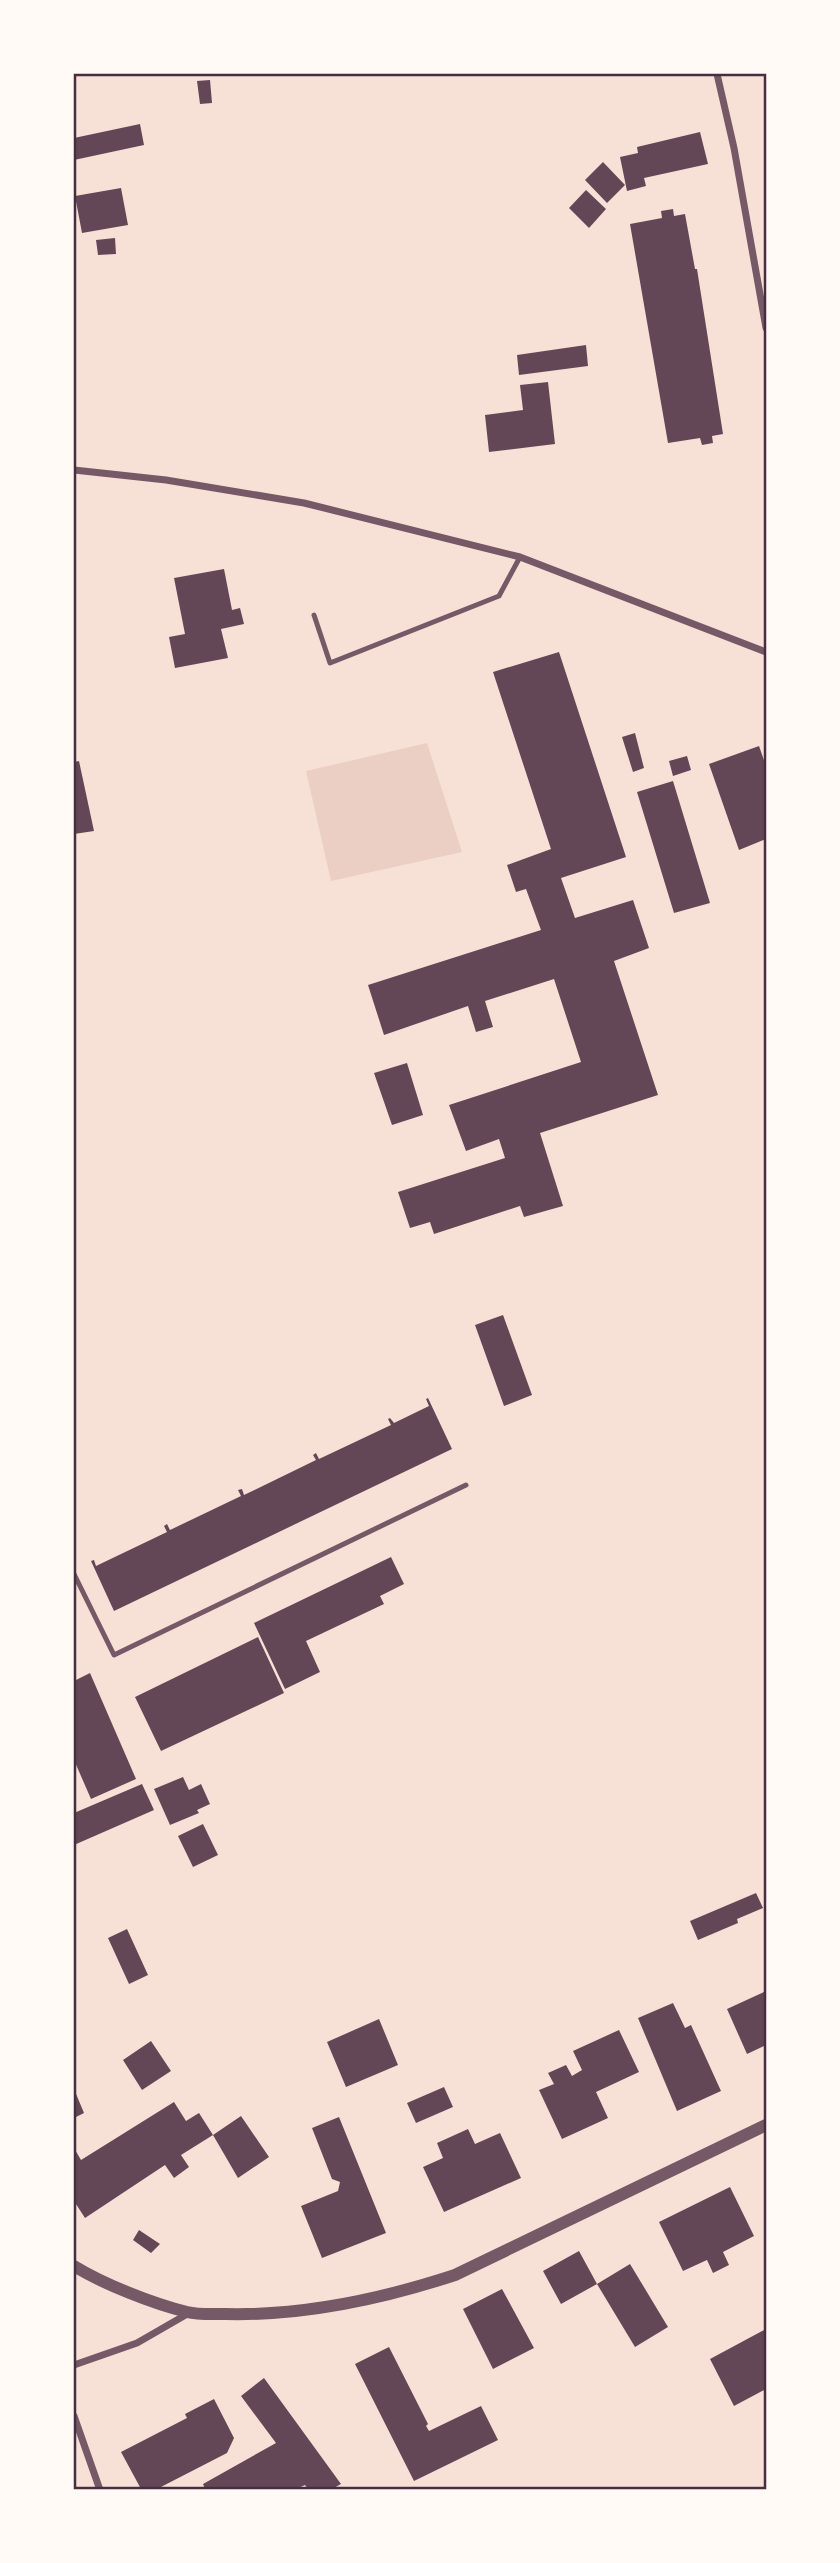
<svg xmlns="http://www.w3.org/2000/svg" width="840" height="2563" font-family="'Nunito Sans',sans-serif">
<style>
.green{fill:#ebcfc5}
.building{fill:#644757}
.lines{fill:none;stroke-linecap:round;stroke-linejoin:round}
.service{stroke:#755966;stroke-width:5}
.minor{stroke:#755966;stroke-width:7}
.tertiary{stroke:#755966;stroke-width:12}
.neatline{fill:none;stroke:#4a2c40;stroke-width:2.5}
</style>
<rect width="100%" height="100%" fill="#f7e1d7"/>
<path class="green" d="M 427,743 L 462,852 L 331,881 L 306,771 Z"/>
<path class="building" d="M 210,80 L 212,103 L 200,104 L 197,81 Z
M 140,124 L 144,145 L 74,160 L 74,138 Z
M 700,132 L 708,164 L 644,178 L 646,186 L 627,191 L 620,157 L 638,153 L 637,147 Z
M 603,162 L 625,185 L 607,203 L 585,180 Z
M 121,188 L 128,225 L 82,233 L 75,196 Z
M 586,190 L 606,209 L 589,228 L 569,208 Z
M 673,209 L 674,216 L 685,214 L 695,269 L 697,269 L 723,434 L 712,436 L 713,443 L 702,445 L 700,438 L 668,443 L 630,224 L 662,218 L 661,211 Z
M 115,238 L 116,254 L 98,255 L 96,240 Z
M 586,345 L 588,366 L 519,375 L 517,355 Z
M 548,382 L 555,444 L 489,452 L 485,415 L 523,410 L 520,385 Z
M 224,569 L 232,610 L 240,608 L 244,624 L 221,629 L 228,658 L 175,668 L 169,637 L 185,634 L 174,578 Z
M 559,652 L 626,857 L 561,878 L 575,918 L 633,900 L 649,948 L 614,961 L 658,1095 L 540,1133 L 563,1206 L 524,1217 L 520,1206 L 434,1234 L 430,1222 L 410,1228 L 398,1192 L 505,1158 L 499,1139 L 466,1151 L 449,1105 L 581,1062 L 554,979 L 485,1001 L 493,1027 L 476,1032 L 468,1006 L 384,1035 L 368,985 L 541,930 L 526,889 L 516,892 L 507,865 L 551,849 L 493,672 Z
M 635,733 L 644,768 L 633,772 L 622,737 Z
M 759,746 L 766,766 L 766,839 L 739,850 L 709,764 Z
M 687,756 L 691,770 L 673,776 L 669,761 Z
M 79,761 L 94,831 L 74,834 L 74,762 Z
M 673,781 L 710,903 L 674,913 L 637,792 Z
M 407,1063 L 423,1115 L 392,1125 L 374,1073 Z
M 503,1315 L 532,1395 L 504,1406 L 475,1325 Z
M 428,1398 L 452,1449 L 114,1611 L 91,1561 L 94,1560 L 96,1566 L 167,1532 L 164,1526 L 167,1524 L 170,1530 L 241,1496 L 238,1490 L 242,1489 L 244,1495 L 316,1460 L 313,1455 L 316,1453 L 319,1459 L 391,1425 L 388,1419 L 390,1418 L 394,1423 L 429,1406 L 426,1399 Z
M 391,1557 L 404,1584 L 380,1596 L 384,1604 L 306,1641 L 320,1672 L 285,1689 L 254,1623 Z
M 258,1637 L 284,1693 L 161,1751 L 135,1697 Z
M 90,1673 L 136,1779 L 91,1799 L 74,1760 L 74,1681 Z
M 183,1777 L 189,1790 L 201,1784 L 210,1804 L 197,1810 L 199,1813 L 170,1825 L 154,1789 Z
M 142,1784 L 154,1810 L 74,1845 L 74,1813 Z
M 203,1824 L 218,1855 L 193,1867 L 178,1836 Z
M 756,1893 L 763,1908 L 737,1919 L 738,1923 L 698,1940 L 690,1921 Z
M 127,1929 L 148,1975 L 129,1984 L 108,1938 Z
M 766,1991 L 766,2045 L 747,2054 L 727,2009 Z
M 673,2003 L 685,2028 L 691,2025 L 721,2091 L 677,2111 L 638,2018 Z
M 379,2019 L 398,2065 L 346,2087 L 327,2042 Z
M 619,2030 L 639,2072 L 596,2092 L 608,2118 L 562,2139 L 539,2090 L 554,2084 L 548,2073 L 566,2065 L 572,2076 L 582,2070 L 573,2051 Z
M 151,2041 L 171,2071 L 142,2090 L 123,2060 Z
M 444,2087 L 453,2107 L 416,2123 L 407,2103 Z
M 74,2089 L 84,2113 L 74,2118 Z
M 174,2102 L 186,2121 L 199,2113 L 213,2135 L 181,2155 L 189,2167 L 174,2178 L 165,2165 L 85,2218 L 74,2201 L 74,2148 L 81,2160 Z
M 241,2116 L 269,2157 L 238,2178 L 213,2135 Z
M 339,2117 L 386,2233 L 322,2258 L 301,2206 L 338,2191 L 340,2182 L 332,2179 L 312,2128 Z
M 468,2129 L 475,2144 L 500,2133 L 521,2178 L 444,2212 L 423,2167 L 443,2158 L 437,2143 Z
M 730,2187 L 754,2236 L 723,2252 L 729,2265 L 713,2273 L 707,2260 L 683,2271 L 659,2222 Z
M 139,2230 L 160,2244 L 151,2253 L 133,2240 Z
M 579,2251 L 597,2284 L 561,2304 L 543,2271 Z
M 630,2264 L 668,2327 L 635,2347 L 597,2284 Z
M 502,2289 L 534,2348 L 493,2369 L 463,2309 Z
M 766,2329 L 766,2389 L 734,2406 L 710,2359 Z
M 389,2347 L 428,2424 L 426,2426 L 429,2431 L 481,2406 L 498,2440 L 414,2481 L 355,2364 Z
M 264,2378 L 341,2484 L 332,2489 L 308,2489 L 305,2485 L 296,2489 L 205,2489 L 203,2484 L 276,2443 L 241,2396 Z
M 214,2399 L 234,2438 L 227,2453 L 157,2489 L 141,2489 L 121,2452 L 187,2418 L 185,2414 Z"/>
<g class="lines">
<path class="service" d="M 314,615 L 330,663 L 499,596 L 520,557
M 74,1574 L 114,1655 L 466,1485"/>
<path class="minor" d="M 717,74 L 734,148 L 766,328
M 74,470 L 166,480 L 304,503 L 520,557 L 766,652
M 74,2365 L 137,2343 L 189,2313
M 74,2416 L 100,2490"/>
<path class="tertiary" d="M 74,2266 C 103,2284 154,2304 187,2312 C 199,2315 213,2314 225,2314 C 302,2316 382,2299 455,2275 L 766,2125"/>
</g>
<rect width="840" height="2563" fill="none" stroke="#fffaf5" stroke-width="150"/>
<rect x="75" y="75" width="690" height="2413" class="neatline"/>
</svg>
